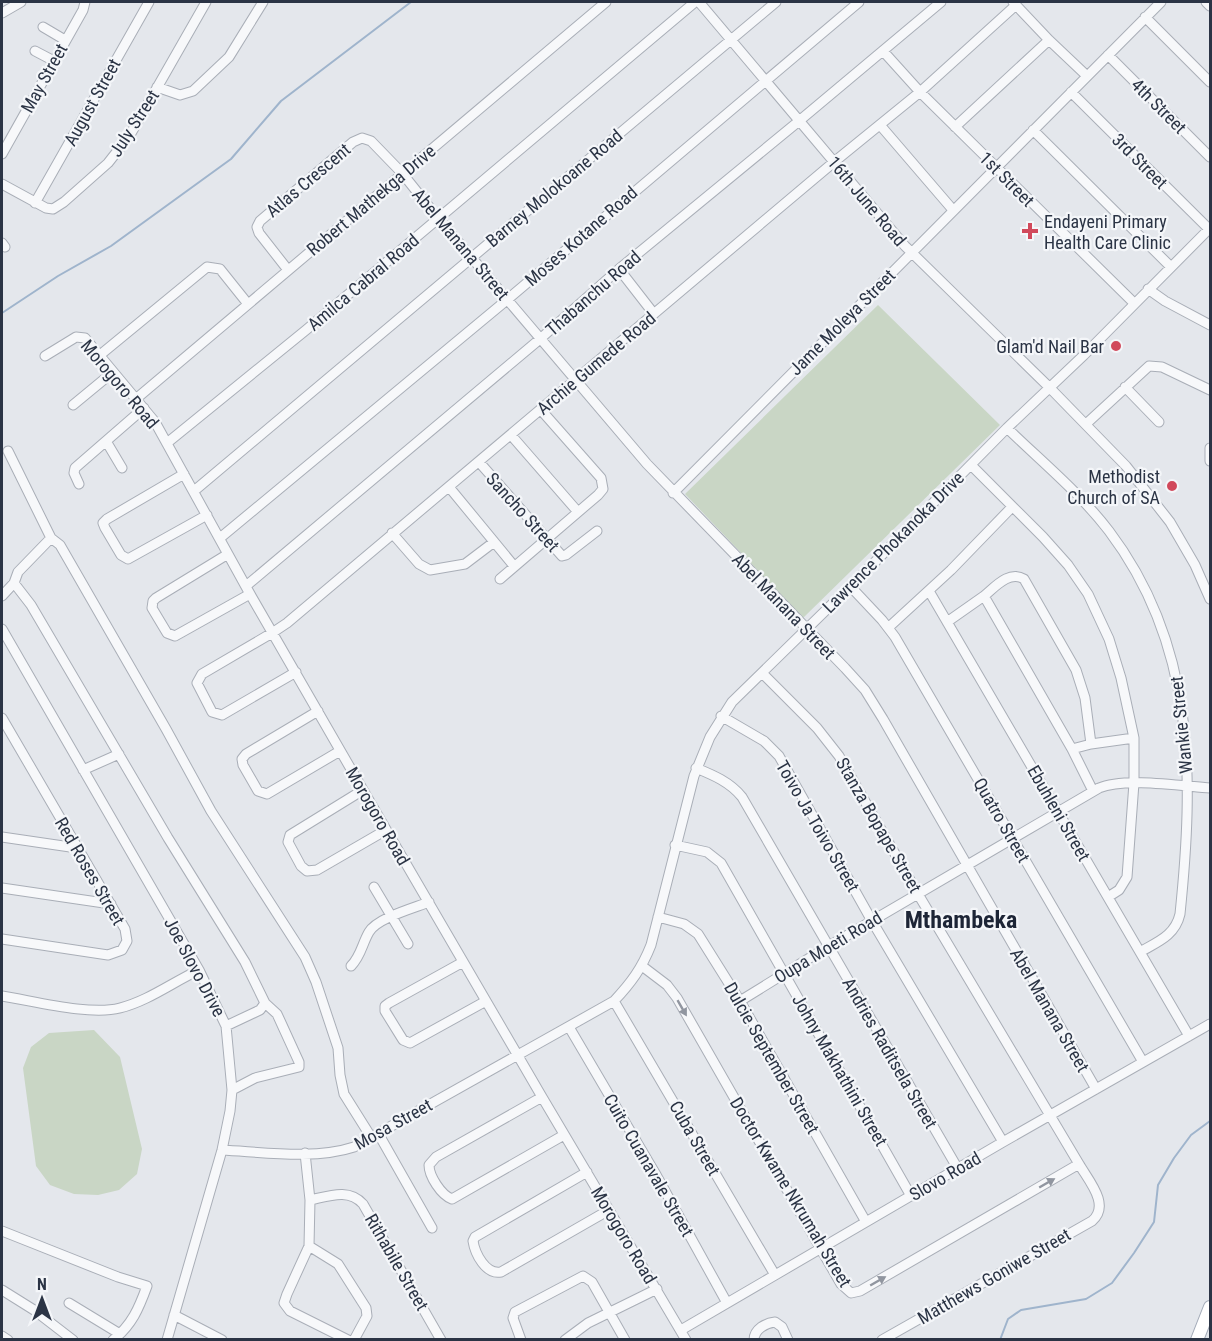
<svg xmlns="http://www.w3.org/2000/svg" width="1212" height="1341" font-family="'Roboto Condensed',sans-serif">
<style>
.green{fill:#c9d6c5}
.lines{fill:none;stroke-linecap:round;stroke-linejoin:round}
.stream{stroke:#9fb4cc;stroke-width:2}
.minor-casing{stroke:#a9aeb7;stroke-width:11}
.major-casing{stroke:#a3abb8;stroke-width:14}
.minor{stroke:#f7f8fa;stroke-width:9}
.major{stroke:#fff;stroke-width:12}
.oneway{fill:#9196a0}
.poi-dot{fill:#d1495b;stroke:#f4f6f9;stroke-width:2}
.labels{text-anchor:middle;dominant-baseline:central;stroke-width:4.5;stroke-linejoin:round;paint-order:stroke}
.street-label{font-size:18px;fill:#2b3445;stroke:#f4f6f9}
.poi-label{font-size:18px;fill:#2b3445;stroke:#f4f6f9;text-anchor:end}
.district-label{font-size:24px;font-weight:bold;fill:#1d2536;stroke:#f4f6f9}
</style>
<rect width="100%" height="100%" fill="#e4e7ec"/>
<path class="green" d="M 878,305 L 1000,425 L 803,618 L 685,494 Z
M 94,1030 L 120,1057 L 142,1149 L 137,1174 L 119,1190 L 98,1195 L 74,1194 L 50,1185 L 36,1166 L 23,1068 L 31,1047 L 49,1033 Z"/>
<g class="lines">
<path class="stream" d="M 2,313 L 58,276 L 111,246 L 231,159 L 281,101 L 411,2
M 1000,1340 L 1008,1319 L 1021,1310 L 1086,1299 L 1112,1283 L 1134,1253 L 1154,1222 L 1158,1185 L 1174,1158 L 1191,1135 L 1210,1121"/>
<defs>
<path id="minor" d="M 699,2 L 905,246 L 1049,387 L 1126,466 L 1170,522 L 1195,565 L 1210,599
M 1013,2 L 1049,40 L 1087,76
M 1206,2 L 1210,6
M 2,13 L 21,2
M 1145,17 L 1210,82
M 43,27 L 65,40
M 35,51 L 54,61
M 883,51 L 920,92 L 1134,303
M 1108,55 L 1210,157
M 157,87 L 180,95 L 193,91 L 229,57 L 263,2
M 1071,92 L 1209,229
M 880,125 L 953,210
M 955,127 L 1049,40
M 1033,130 L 1171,267
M 2,154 L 83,10 L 85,2
M 2,184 L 46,208 L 53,209 L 64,202 L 108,163 L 130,135 L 206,2
M 35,203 L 149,2
M 2,243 L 5,247
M 619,269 L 654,314
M 288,270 L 259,233 L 257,227 L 260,221 L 353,142 L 362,138 L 371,141 L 402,173 L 438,218 L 647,464 L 845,668 L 865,690 L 883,719 L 1096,1089
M 1148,289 L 1165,301 L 1210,325
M 100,355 L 207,267 L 220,269 L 248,304
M 45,356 L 76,337 L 85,338 L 155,422 L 250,594 L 363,790 L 542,1097 L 686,1340
M 1125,387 L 1159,422
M 137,398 L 606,2
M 73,405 L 113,372
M 1086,424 L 1149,366 L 1162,367 L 1210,390
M 1007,428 C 1041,461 1080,493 1109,531 C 1196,646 1194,778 1180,914 C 1175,936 1157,942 1140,952
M 511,435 L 578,512
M 106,441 L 122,468
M 167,443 L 306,330 L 695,2
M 1210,448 L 1210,461
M 8,451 L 51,538 L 60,545 L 166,729 L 211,811 L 305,957 L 316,982 L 338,1048 L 340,1075 L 344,1094 L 371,1137
M 479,462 L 562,556 L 566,555 L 597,531
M 971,465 L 1043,537 L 1068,565 L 1088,594 L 1109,639 L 1121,678 L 1134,738 L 1134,783 L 1127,877 L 1119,890 L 1108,897
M 184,474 L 107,519 L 103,523 L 105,528 L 121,555 L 128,559 L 207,515
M 79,484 L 74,473 L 75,468 L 144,408
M 449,487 L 514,566
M 194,491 L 776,2
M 673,493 L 1161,2
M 392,533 L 419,564 L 430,570 L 465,564 L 494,542
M 220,538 L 508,299 L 859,2
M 228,554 L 156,598 L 153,601 L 152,608 L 167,633 L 175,636 L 250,594
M 500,579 L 598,495 L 603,489 L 601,478 L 541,410
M 14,583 L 18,572 L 51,538
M 246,586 L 540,339 L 619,269 L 799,121 L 941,2
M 850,586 L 882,620 L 895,637 L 1143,1062
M 929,591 L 1189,1036
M 2,596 L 14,583 L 31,605 L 168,838 L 245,962 L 265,1003 L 277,1014 L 299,1062 L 299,1067 L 255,1078 L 232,1090
M 984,596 C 995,587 1009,570 1024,579 L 1076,670 L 1085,698 L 1091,744
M 947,622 L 984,596 L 1072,749 L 1093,791
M 889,627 L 951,570 L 1012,507
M 2,629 L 199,970 L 226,1026 L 232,1090 L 230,1111 L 222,1150 L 167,1340
M 296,672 L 222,715 L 212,712 L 197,683 L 202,674 L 272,633 L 287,623 L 834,162 L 920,92 L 1016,5
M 762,673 L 817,728 L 839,756 L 918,894 L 1079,1164 C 1088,1180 1111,1205 1092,1221 L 882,1340
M 318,711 L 246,754 L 242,759 L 243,765 L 258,791 L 267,794 L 340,751
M 721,716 L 764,741 L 779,756 L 872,921 L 1003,1142
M 2,718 L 125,929 L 127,941 L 122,950 L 108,955 L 2,939
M 1072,749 L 1091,744 L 1134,738
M 696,768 C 713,775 730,782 742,797 L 958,1169
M 83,770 L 119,754
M 363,790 L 290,835 L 288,842 L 301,866 L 307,871 L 317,870 L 386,830
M 2,837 L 77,848
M 675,845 L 707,852 L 721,863 L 911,1196
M 374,887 L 408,944
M 2,888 L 111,904
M 658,917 L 684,924 L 698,934 L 740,1001 L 866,1222
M 463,962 L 389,1003 L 385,1006 L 385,1011 L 403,1040 L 410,1043 L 486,1001
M 351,966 C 361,956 362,944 369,932 C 377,918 414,908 429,902
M 642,966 L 667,985 L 677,998 L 841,1284 L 851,1293 L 860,1291 L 1079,1164
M 2,996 C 34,1001 90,1016 120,1008 C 148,1001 173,982 199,970
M 614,1001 L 775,1275
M 740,1001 L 829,946 L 1099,788 C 1124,777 1182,786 1210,788
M 226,1026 L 260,1010 L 265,1003
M 569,1027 L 655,1173 L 727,1303
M 542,1097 L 436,1157 L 429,1165 C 429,1176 441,1195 452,1199 L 564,1135
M 378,1133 L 432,1228
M 222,1150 C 262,1152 315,1160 354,1147 L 614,1001 C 631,983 642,968 651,945 L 694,776 L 710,737 L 732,702 L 868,569 L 1007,428 L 1084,355 L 1210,228
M 305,1153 L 310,1200 L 309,1246 L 287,1294 L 284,1303 L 290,1311 L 348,1340
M 587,1172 L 475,1237 L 473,1241 C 475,1254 486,1275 501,1272 L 609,1210
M 310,1200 C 329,1196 349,1188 363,1204 L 441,1340
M 2,1231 L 118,1277 L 147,1286 C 139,1308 132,1325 113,1340
M 309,1246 L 338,1264 L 366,1308 L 367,1316 L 354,1340
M 2,1290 L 34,1310 L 73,1340
M 69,1303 L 120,1334
M 174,1315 L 222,1340
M 681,1330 L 1003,1142 L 1210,1024
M 2,1336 L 8,1340
M 521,1340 L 513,1318 L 515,1312 L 583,1276 L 592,1282 L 625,1340
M 565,1340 L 588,1323 L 657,1289
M 754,1340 C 754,1329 766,1323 775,1322 L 782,1327 L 788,1340"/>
<path id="major" d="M 1197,1340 L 1210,1307"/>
</defs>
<use href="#minor" class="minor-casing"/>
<use href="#major" class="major-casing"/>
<use href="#minor" class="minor"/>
<use href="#major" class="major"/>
</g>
<defs><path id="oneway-solid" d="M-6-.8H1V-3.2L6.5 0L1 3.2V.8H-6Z" transform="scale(1.5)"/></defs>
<g class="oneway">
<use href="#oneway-solid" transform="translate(682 1008) rotate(60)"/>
<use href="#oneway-solid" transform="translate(1047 1183) rotate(-30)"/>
<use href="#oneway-solid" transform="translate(878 1281) rotate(-30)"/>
</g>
<g class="poi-dot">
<path d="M1027 222h6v6h6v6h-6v6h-6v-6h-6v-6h6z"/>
<circle cx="1116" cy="346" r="6"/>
<circle cx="1172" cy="486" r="6"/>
</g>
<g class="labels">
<g class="street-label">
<text transform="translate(44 78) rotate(-61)">May Street</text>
<text transform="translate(92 102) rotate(-61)">August Street</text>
<text transform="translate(1159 106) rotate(45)">4th Street</text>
<text transform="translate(134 123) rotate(-57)">July Street</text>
<text transform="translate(1140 161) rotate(45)">3rd Street</text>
<text transform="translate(1007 179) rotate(45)">1st Street</text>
<text transform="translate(308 180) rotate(-40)">Atlas Crescent</text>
<text transform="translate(554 188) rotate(-40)">Barney Molokoane Road</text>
<text transform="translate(371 200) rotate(-40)">Robert Mathekga Drive</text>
<text transform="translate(867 201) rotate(50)">16th June Road</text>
<text transform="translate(581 236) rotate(-41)">Moses Kotane Road</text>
<text transform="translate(461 244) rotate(50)">Abel Manana Street</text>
<text transform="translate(363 282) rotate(-40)">Amilca Cabral Road</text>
<text transform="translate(593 293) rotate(-41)">Thabanchu Road</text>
<text transform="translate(842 322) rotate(-45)">Jame Moleya Street</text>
<text transform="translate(596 363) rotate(-40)">Archie Gumede Road</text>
<text transform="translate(120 384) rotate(50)">Morogoro Road</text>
<text transform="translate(523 512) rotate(48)">Sancho Street</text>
<text transform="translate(893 542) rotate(-45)">Lawrence Phokanoka Drive</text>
<text transform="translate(784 606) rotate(46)">Abel Manana Street</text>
<text transform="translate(1181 725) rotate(-96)">Wankie Street</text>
<text transform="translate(1059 813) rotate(60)">Ebuhleni Street</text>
<text transform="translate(378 816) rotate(60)">Morogoro Road</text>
<text transform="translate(1002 820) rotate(60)">Quatro Street</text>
<text transform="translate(879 825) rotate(60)">Stanza Bopape Street</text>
<text transform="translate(818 826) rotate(60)">Toivo Ja Toivo Street</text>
<text transform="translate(90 871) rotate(60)">Red Roses Street</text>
<text transform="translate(828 947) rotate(-31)">Oupa Moeti Road</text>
<text transform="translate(195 967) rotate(62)">Joe Slovo Drive</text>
<text transform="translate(1050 1010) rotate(60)">Abel Manana Street</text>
<text transform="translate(890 1053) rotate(60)">Andries Raditsela Street</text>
<text transform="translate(772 1058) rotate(60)">Dulcie September Street</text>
<text transform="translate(840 1070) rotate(60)">Johny Makhathini Street</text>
<text transform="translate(393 1124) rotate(-29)">Mosa Street</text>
<text transform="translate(695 1138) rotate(60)">Cuba Street</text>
<text transform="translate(649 1165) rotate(60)">Cuito Cuanavale Street</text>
<text transform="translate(945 1176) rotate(-30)">Slovo Road</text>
<text transform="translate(791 1192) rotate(59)">Doctor Kwame Nkrumah Street</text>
<text transform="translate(624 1235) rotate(59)">Morogoro Road</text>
<text transform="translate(397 1262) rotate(60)">Rithabile Street</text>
<text transform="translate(994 1276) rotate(-30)">Matthews Goniwe Street</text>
</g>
<g class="poi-label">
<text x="1044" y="221" text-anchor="start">Endayeni Primary<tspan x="1044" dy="21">Health Care Clinic</tspan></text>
<text x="1104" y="346">Glam'd Nail Bar</text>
<text x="1160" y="476">Methodist<tspan x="1160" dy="21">Church of SA</tspan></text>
</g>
<g class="district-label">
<text x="961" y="920">Mthambeka</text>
</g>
</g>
<rect width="1212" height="1341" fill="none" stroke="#2b3445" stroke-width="6"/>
<g transform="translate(42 1299)" stroke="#f4f6f9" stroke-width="4.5" paint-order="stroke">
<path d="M0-4.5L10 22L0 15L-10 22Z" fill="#2b3445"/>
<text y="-9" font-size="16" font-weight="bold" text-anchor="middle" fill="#2b3445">N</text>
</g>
</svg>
